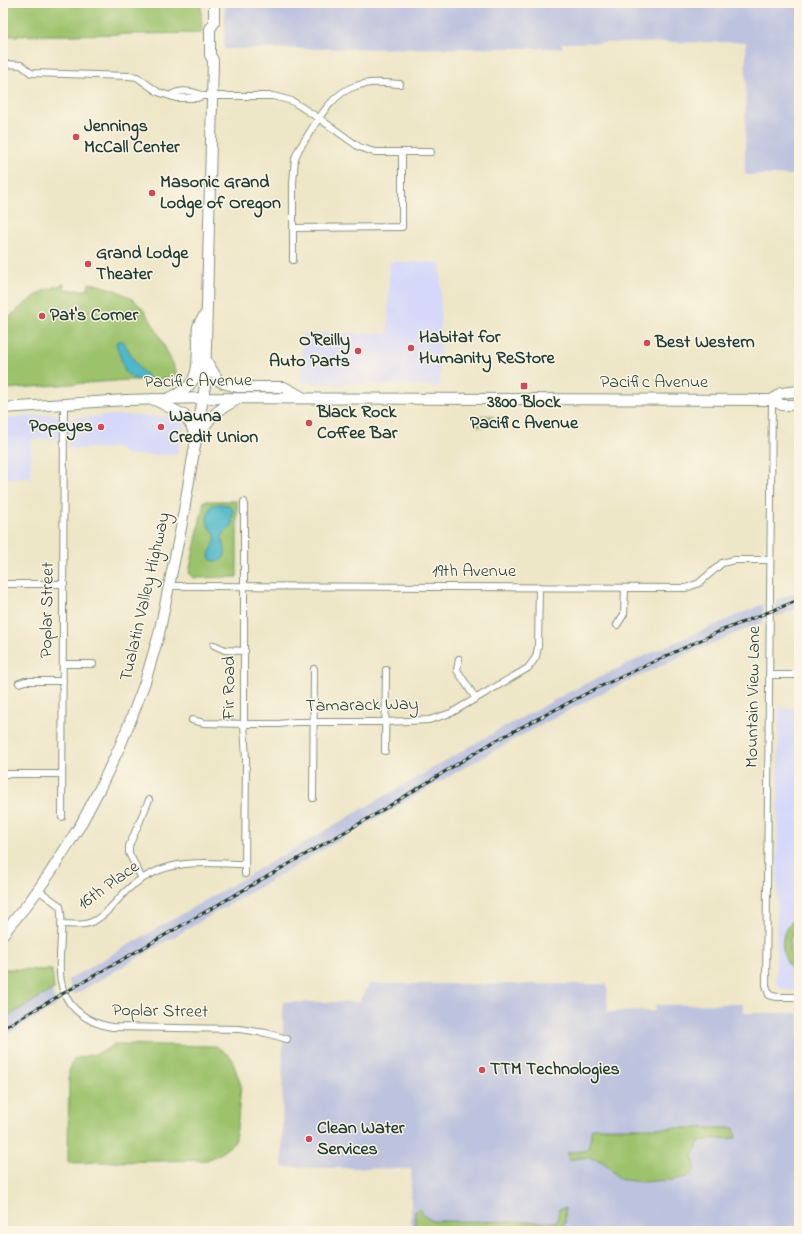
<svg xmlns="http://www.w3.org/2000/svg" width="802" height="1234" font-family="'Indie Flower',sans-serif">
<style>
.built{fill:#d5d8f9}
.industrial{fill:#bdc3de}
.green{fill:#9cc26c;stroke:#5e8050}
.water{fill:#4eb8cb;stroke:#367a80}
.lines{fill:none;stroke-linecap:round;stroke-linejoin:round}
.minor-casing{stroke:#86927e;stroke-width:8}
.primary-casing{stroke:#86927e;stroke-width:12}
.trunk-casing{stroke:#86927e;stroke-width:12}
.minor{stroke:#fff;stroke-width:6}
.primary{stroke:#fff;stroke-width:10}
.trunk{stroke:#fff;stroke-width:10}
.rail-casing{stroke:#1f3d34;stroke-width:3}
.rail{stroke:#fcf5e5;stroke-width:1.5;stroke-dasharray:4.5;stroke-linecap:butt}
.poi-dot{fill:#d1495b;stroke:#fcf5e5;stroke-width:1.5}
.labels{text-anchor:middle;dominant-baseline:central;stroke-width:3;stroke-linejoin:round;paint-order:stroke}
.poi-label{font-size:18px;font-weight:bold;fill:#1f3d34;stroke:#fcf5e5;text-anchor:start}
.street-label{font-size:18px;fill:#1f3d34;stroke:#fcf5e5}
</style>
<rect width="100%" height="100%" fill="#fcf5e5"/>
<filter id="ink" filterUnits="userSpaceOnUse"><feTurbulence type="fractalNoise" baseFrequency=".025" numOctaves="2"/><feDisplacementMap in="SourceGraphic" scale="8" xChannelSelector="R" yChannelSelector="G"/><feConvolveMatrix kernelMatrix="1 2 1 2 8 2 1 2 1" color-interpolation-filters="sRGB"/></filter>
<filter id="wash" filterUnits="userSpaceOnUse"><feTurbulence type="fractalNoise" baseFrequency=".012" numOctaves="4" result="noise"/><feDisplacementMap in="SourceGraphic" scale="16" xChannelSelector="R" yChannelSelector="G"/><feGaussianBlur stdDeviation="0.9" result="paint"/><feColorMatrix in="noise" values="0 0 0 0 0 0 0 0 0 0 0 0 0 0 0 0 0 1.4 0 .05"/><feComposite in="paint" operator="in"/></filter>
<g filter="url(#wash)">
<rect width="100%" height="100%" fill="#ede6c7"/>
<path class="built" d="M 389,262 L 441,262 L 440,386 L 301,383 L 302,333 L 388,333 Z
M 52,414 L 57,415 L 60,419 L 60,439 L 32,439 L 31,478 L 4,478 L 3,418 Z
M 118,415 L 176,417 L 185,426 L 177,455 L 127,455 L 118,448 L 68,449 L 69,418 Z
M 779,705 L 783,708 L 799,708 L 799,991 L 782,989 L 777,985 L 776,980 Z"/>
<path class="industrial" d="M 225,3 L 799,3 L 799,175 L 745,175 L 746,42 L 562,43 L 562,48 L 224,49 Z
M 799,591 L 799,608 L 776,617 L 776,600 Z
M 763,604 L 763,622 L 676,659 L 606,691 L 539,726 L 472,763 L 74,995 L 68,980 L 495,732 L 579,687 L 648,654 Z
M 369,984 L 607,984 L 608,1012 L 655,1011 L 655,1005 L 743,1004 L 743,1013 L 799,1013 L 799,1231 L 411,1231 L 411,1169 L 282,1167 L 283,1002 L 359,1002 Z
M 52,990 L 56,1006 L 3,1037 L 3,1019 Z"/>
<path class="green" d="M 3,3 L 201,3 L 202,33 L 3,36 Z
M 89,283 C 105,286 121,291 135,301 C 152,315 169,356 178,376 L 157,380 L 129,380 L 3,389 L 3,327 L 8,318 L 27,302 L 43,291 L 64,284 L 65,290 L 88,290 Z
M 477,416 L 493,416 L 493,426 L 477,426 Z
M 204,501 L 237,501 L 237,577 L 194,578 L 189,573 Z
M 799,916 L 799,925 L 793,932 L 790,941 L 790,951 L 793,960 L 799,966 L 799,975 C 778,962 776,928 799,916 Z
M 3,969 L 52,970 L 54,989 L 3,1019 Z
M 114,1044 L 216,1046 L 231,1057 L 241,1085 L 237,1129 L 234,1143 L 220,1154 L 207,1160 L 68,1163 L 69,1071 L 74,1059 C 92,1053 99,1056 114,1044 Z
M 592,1128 L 734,1128 L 736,1138 L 712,1139 L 699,1142 L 693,1154 L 695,1169 L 688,1177 L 671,1180 L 641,1182 L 619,1179 C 614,1173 609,1166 603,1162 C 593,1157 579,1156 569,1161 L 568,1152 L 585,1151 L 589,1146 Z
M 565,1208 L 565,1222 L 562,1231 L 415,1231 L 415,1211 L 420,1209 L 426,1217 L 433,1221 L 557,1222 L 559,1209 Z"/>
<path class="water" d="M 119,341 L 123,341 L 139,368 L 149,377 L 150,380 L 134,379 L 125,372 L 116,343 Z
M 219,504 L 228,505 L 232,508 L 233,511 L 232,527 C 212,538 230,543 224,558 C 219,561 215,563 210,559 L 209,556 C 211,547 217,543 215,533 C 204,526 206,515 212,505 Z"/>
</g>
<g filter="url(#ink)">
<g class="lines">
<defs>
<path id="minor" d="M 3,64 L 21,65 L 31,73 L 129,76 L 137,77 L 158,92 L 176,98 L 197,98 L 202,96 L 273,96 L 292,101 L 320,119 L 359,147 L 374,152 L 431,152
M 171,95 C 179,90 194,90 202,96
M 293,228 L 402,227 L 402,152
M 293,260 L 293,183 L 295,158 L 299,149 C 314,127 330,93 356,86 C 370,81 386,83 400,84
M 772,400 L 766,985 L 769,995 L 777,997 L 799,997
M 244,502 L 244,724 L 246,760 L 245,874
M 3,584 L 64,584
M 169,586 L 686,588 L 699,583 L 722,563 L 734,560 L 770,560
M 617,625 L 624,614 L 625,588
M 214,645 L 225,650 L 245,651
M 459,659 L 457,670 L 476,699
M 63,664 L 93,664
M 769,675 L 799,675
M 19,683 L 25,681 L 63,681
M 192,720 L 204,723 L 244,724 L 279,724 L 295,722 L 385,722 L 429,720 L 451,713 L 528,668 L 536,657 L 538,647 L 539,587
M 385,751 L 386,670
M 3,774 L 62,774
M 313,798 L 314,669
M 62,817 L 64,404
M 142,879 L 129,853 L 129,846 L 149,800
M 38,890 L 60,906 C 67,939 47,984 76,1010 C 87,1020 98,1025 112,1027 L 239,1029 L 266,1033 L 287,1039
M 61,924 C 70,924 81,926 89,923 C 104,918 115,902 126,891 C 134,883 146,876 157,871 C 185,859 216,864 245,864"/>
<path id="primary" d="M 3,408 L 126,400 L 203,398"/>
<path id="trunk" d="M 206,360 L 218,380 L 223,383 L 237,387 L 284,387 L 304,398
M 203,398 L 772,400 L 782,405 L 799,405
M 153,399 L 184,415 L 191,425 L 196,438
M 167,399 C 199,386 197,374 198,343 C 198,338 197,332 198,327 C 199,322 204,317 206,313
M 772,400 L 781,393 L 799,391
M 199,435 C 212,414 216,411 238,399
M 3,934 L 30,901 L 50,873 L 81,824 L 100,788 L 120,746 L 133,714 L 145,682 L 159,634 L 181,528 L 205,386 L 213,60 L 210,55 L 210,29 L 214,23 L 214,3"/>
</defs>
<use href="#minor" class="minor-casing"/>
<use href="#primary" class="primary-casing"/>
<use href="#trunk" class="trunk-casing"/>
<use href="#minor" class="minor"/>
<use href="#primary" class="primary"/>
<use href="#trunk" class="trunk"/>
<defs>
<path id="rail" d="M 3,1028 L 376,814 L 493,742 L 595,689 L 718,632 L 799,600"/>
</defs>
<use href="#rail" class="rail-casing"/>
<use href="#rail" class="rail"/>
</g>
</g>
<g class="poi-dot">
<circle cx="76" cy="137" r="4"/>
<circle cx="152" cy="193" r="4"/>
<circle cx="88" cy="264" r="4"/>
<circle cx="42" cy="316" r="4"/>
<circle cx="647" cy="343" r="4"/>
<circle cx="411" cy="348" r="4"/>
<circle cx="358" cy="351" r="4"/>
<rect x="520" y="382" width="8" height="8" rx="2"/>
<circle cx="309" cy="423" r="4"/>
<circle cx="101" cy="427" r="4"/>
<circle cx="161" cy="427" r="4"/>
<circle cx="482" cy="1070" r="4"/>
<circle cx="309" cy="1139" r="4"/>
</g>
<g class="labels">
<g class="poi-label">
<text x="84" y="127">Jennings<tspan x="84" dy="21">McCall Center</tspan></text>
<text x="160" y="183">Masonic Grand<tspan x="160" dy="21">Lodge of Oregon</tspan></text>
<text x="96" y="254">Grand Lodge<tspan x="96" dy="21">Theater</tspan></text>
<text x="50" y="316">Pat's Corner</text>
<text x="419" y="338">Habitat for<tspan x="419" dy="21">Humanity ReStore</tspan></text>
<text x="350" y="341" text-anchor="end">O'Reilly<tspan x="350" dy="21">Auto Parts</tspan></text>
<text x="655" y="343">Best Western</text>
<text x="524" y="403" text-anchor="middle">3800 Block<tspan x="524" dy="21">Pacific Avenue</tspan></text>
<text x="317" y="413">Black Rock<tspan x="317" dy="21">Coffee Bar</tspan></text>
<text x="169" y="417">Wauna<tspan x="169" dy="21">Credit Union</tspan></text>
<text x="93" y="427" text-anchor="end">Popeyes</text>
<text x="490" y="1070">TTM Technologies</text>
<text x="317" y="1129">Clean Water<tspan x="317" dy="21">Services</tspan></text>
</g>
<g class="street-label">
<text transform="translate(198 382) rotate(-1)">Pacific Avenue</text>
<text x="654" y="383">Pacific Avenue</text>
<text x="474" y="572">19th Avenue</text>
<text transform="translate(146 597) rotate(-77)">Tualatin Valley Highway</text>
<text transform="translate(48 610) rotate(-89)">Poplar Street</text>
<text transform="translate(230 688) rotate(-90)">Fir Road</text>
<text transform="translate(754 697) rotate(-89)">Mountain View Lane</text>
<text transform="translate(362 706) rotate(-1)">Tamarack Way</text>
<text transform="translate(109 886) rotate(-36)">16th Place</text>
<text transform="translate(160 1012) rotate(1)">Poplar Street</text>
</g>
</g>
<rect width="802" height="1234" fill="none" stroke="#fcf5e5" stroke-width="16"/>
</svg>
